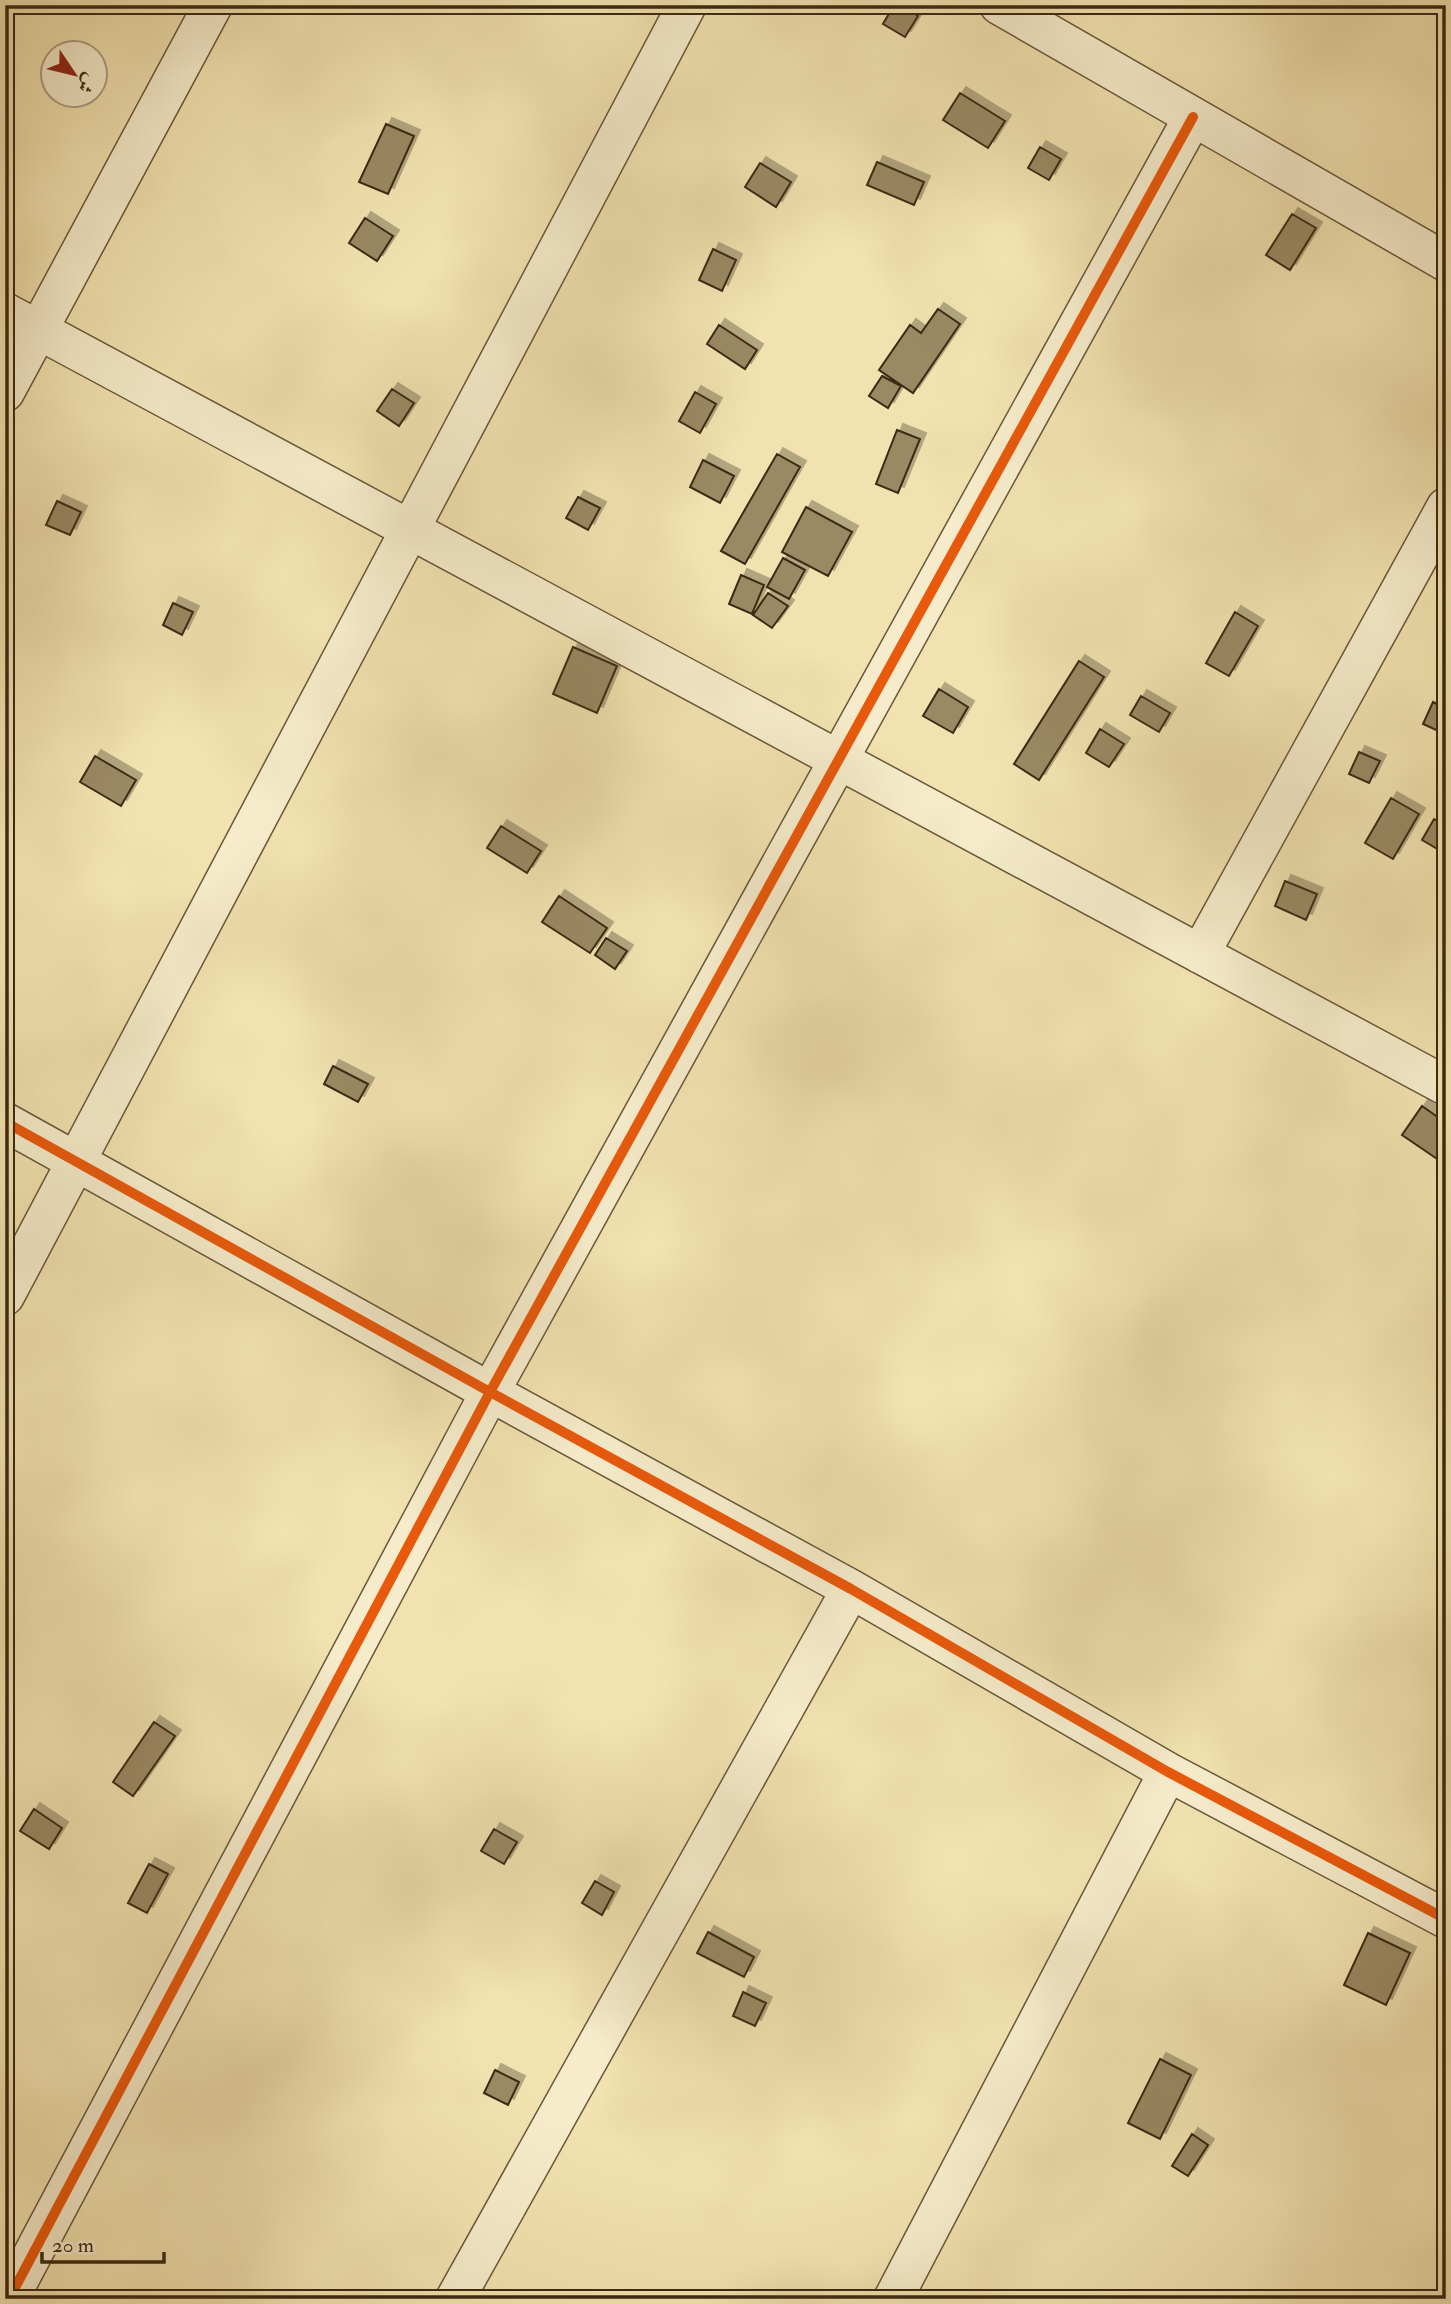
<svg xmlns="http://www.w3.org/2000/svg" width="1451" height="2304" font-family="'IM FELL Double Pica',Amiri,serif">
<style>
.building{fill:#9a8964;stroke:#3c2912;stroke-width:2;filter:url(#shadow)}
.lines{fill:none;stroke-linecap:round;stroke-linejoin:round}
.minor-casing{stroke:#695739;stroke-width:41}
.minor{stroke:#f6eccb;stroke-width:38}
.cycleway-casing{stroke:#f6eccb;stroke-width:15}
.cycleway{stroke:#e8590c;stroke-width:10}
</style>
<defs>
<filter id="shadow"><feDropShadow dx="6" dy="-6" stdDeviation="0" flood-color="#0004"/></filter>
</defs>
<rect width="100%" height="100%" fill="#f1e2af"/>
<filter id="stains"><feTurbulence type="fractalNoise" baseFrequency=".00286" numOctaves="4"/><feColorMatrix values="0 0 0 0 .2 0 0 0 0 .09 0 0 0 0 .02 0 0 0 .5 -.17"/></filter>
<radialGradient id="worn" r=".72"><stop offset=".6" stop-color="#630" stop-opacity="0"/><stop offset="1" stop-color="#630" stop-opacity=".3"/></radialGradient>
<path class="building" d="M 894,5 L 902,5 L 918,16 L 905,37 L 883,24 Z
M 960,93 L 1005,121 L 988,148 L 943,120 Z
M 386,124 L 414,136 L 388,194 L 359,182 Z
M 1040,147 L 1061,159 L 1049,180 L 1028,168 Z
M 877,162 L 924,182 L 914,205 L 867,185 Z
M 760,163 L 791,182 L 776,207 L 745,187 Z
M 1292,214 L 1316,228 L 1290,270 L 1266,255 Z
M 365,218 L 393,236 L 377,261 L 349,243 Z
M 713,249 L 736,260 L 722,291 L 699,280 Z
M 938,309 L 960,324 L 913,393 L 879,370 L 910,325 L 921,333 Z
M 719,325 L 757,350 L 745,369 L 707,344 Z
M 882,376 L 901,386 L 888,408 L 869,396 Z
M 392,389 L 414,403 L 399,426 L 377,411 Z
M 695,392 L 716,404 L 700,433 L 679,421 Z
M 897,430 L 920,439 L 898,493 L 876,484 Z
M 777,454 L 800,467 L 745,564 L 721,551 Z
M 703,460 L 734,476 L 720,503 L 690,487 Z
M 578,497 L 600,508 L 588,530 L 566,518 Z
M 57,501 L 81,512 L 70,535 L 46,525 Z
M 806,507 L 852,532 L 828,576 L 782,552 Z
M 783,558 L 805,570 L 789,599 L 767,587 Z
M 741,575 L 764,585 L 752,614 L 729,604 Z
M 768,593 L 788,606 L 772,628 L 753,615 Z
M 173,603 L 193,612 L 182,635 L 163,625 Z
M 1235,612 L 1258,626 L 1229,676 L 1206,663 Z
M 573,647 L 617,666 L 597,713 L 553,694 Z
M 1079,661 L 1104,677 L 1039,780 L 1014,764 Z
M 939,689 L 968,707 L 953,733 L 923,716 Z
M 1141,696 L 1170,713 L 1159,732 L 1130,715 Z
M 1433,702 L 1446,709 L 1445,734 L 1423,724 Z
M 1100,729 L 1124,744 L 1109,767 L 1086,753 Z
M 1359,752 L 1380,761 L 1369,783 L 1349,774 Z
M 95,756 L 136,780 L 121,806 L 80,782 Z
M 1391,798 L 1419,814 L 1393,859 L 1365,843 Z
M 1434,819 L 1446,826 L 1446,854 L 1422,840 Z
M 501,826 L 541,851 L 527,873 L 487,848 Z
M 1285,881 L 1317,894 L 1306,920 L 1275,906 Z
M 559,896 L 607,928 L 590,953 L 542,922 Z
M 606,938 L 627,951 L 615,969 L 595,955 Z
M 333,1066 L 368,1084 L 358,1102 L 324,1084 Z
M 1422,1106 L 1446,1123 L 1446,1159 L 1443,1163 L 1402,1135 Z
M 154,1722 L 175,1736 L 133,1796 L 113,1782 Z
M 34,1809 L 62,1828 L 49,1849 L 20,1831 Z
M 494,1829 L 517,1842 L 504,1864 L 481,1851 Z
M 149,1864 L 168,1874 L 147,1913 L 128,1903 Z
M 595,1881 L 614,1892 L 602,1915 L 582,1903 Z
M 708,1932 L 754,1957 L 744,1977 L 697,1953 Z
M 1368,1933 L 1410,1953 L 1386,2005 L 1344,1985 Z
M 743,1992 L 766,2003 L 755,2026 L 733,2016 Z
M 1160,2059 L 1191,2075 L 1160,2139 L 1128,2123 Z
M 495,2070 L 519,2082 L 508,2105 L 484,2093 Z
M 1192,2134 L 1208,2145 L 1188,2176 L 1172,2166 Z"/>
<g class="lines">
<defs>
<path id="minor" d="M 999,5 L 1446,262
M 5,312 L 1446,1086
M 5,392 L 213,5
M 1200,954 L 1446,507
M 5,1122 L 490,1392 L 851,1589 L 1168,1772 L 1446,1919
M 5,1296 L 687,5
M 9,2299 L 490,1392 L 1193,117
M 455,2299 L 851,1589
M 893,2299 L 1168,1772"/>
</defs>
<use href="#minor" class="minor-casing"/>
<use href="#minor" class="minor"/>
<defs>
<path id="cycleway" d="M 5,1122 L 490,1392 L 851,1589 L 1168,1772 L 1446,1919
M 9,2299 L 490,1392 L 1193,117"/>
</defs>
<use href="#cycleway" class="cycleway-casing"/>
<use href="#cycleway" class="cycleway"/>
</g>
<rect width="1451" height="2304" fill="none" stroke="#f1e2af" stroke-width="28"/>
<rect x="7" y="7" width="1437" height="2290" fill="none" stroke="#3c2912" stroke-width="3.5"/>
<rect x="14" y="14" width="1423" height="2276" fill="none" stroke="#3c2912" stroke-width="2"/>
<g transform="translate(74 74) rotate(125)"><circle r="33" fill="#f6eccb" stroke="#ac9e81" stroke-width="2"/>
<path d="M0-5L12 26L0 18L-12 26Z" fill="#8f2418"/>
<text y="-10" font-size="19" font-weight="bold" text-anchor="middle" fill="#3c2912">ش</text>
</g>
<path d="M42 2252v10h122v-10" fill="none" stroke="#3c2912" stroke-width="3.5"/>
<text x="52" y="2252" font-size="21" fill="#3c2912" stroke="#f6eccb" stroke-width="5" paint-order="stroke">20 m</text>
<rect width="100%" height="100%" filter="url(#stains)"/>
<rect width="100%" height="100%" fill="url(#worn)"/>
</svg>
